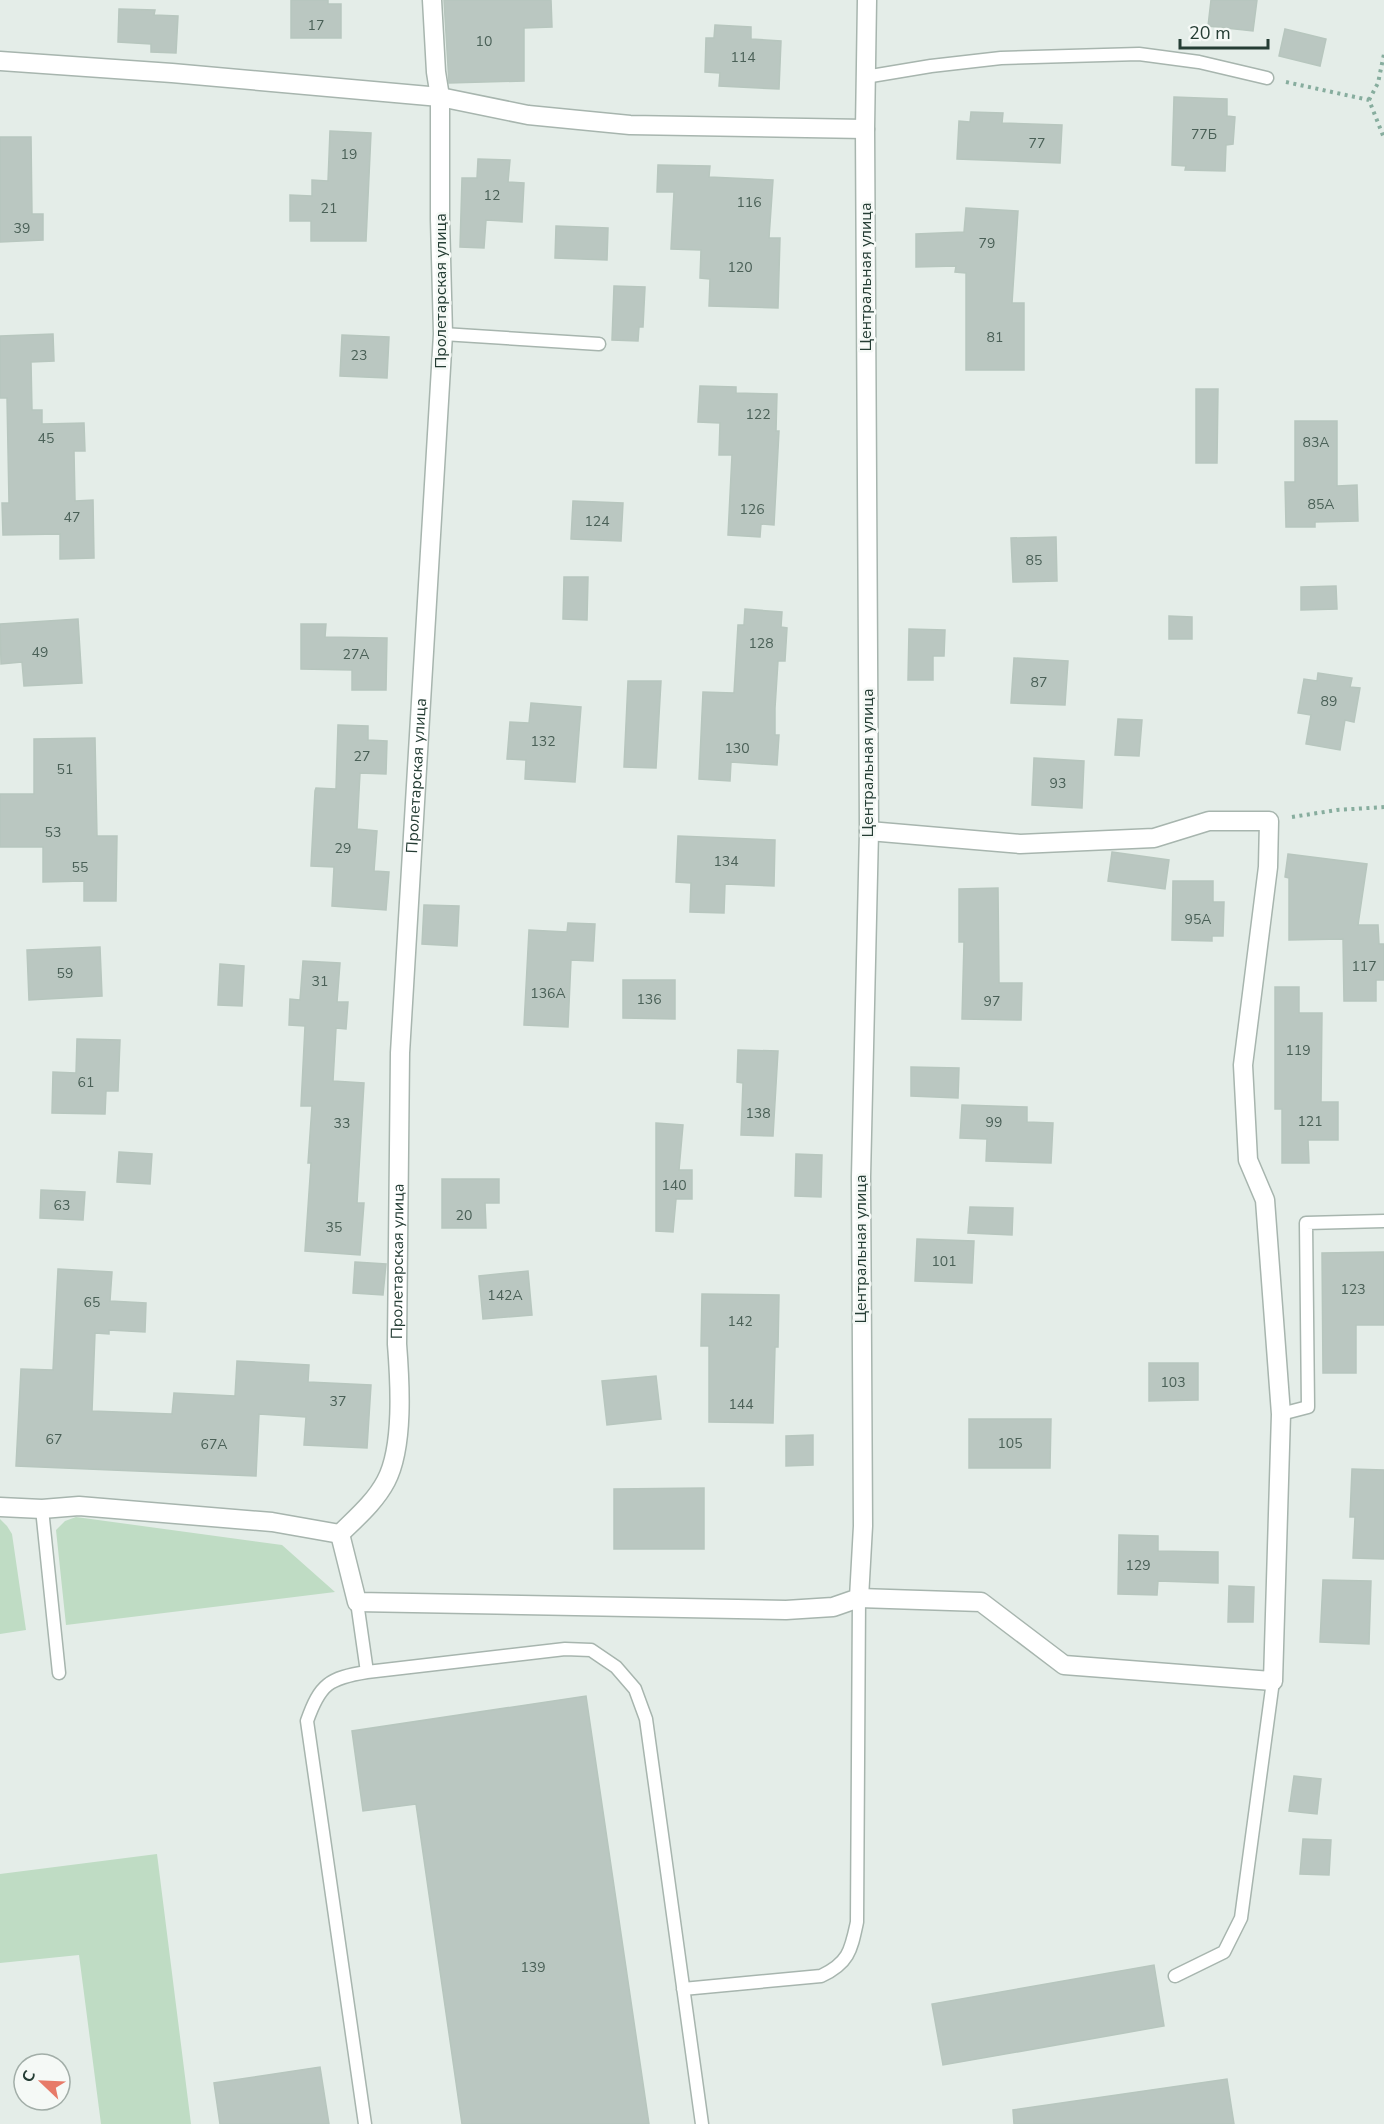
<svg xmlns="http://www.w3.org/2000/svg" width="1384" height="2124" font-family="'Nunito Sans',sans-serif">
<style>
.green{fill:#bfdcc4}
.building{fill:#bac7c1;stroke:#b7c6be;stroke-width:1.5}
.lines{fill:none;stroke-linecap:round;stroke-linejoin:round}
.service-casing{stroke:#a7b5ae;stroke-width:15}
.minor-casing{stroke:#a7b5ae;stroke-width:21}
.path{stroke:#87ad9e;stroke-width:4;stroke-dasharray:3 4.5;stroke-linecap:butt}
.service{stroke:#fff;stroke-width:12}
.minor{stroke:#fff;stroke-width:18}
.labels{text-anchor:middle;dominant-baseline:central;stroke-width:5;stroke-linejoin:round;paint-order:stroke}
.number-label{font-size:14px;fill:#4a6057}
.street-label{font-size:16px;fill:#253d34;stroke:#f5f9f6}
</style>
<rect width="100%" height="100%" fill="#e4ede8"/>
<path class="green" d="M 76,1517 L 282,1545 L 335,1592 L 66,1625 L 56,1530 L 65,1521 Z
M 0,1519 L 7,1526 L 12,1534 L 26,1630 L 0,1634 Z
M 157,1854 L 191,2124 L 101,2124 L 79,1955 L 0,1963 L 0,1874 Z"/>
<path class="building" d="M 291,0 L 328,0 L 328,4 L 341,4 L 341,38 L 291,38 Z
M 444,0 L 551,0 L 552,27 L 524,28 L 524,81 L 449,83 Z
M 1211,0 L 1257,0 L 1253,31 L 1208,26 Z
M 119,9 L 155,10 L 154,15 L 178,16 L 176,53 L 151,52 L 151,44 L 118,42 Z
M 715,25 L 751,27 L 751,39 L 781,41 L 779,89 L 719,86 L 720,73 L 705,72 L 706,38 L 714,38 Z
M 1285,29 L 1326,39 L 1320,66 L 1279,56 Z
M 1174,97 L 1227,99 L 1227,116 L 1235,117 L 1233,144 L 1226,145 L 1225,171 L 1185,170 L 1186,166 L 1172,165 Z
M 971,112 L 1003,113 L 1002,123 L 1062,125 L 1060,163 L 957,159 L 959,121 L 970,122 Z
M 330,131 L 371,133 L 366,241 L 311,241 L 311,221 L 290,221 L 290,195 L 312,196 L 312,180 L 328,181 Z
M 0,137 L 31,137 L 32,214 L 43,214 L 43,240 L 0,242 Z
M 478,159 L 510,160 L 508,182 L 524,183 L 522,222 L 486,220 L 484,248 L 460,247 L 462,178 L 477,178 Z
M 658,165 L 710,166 L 709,177 L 773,180 L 769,238 L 780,238 L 778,308 L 709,306 L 710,279 L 700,278 L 701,250 L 671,249 L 674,192 L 657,192 Z
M 966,208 L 1018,211 L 1012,303 L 1024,303 L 1024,370 L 966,370 L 966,273 L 955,272 L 956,266 L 916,267 L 916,234 L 964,232 Z
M 556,226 L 608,228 L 607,260 L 555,258 Z
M 614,286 L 645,287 L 643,327 L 639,327 L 638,341 L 612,340 Z
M 53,334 L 54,361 L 31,362 L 32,410 L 42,410 L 42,424 L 84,423 L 85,451 L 74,451 L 75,501 L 93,500 L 94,558 L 60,559 L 60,534 L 3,535 L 2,503 L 9,503 L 7,398 L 0,398 L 0,336 Z
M 342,335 L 389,337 L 387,378 L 340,376 Z
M 700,386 L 736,387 L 736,393 L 777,394 L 776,431 L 779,431 L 774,525 L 761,524 L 760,537 L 728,535 L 732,455 L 719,455 L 720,423 L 698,422 Z
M 1196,389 L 1218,389 L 1217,463 L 1196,463 Z
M 1295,421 L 1337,421 L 1337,486 L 1357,485 L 1358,521 L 1315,522 L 1315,527 L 1286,527 L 1285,482 L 1295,482 Z
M 573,501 L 623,503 L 621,541 L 571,539 Z
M 1056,537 L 1057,581 L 1013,582 L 1011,538 Z
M 564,577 L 588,577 L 587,620 L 563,619 Z
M 1336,586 L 1337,609 L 1301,610 L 1301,587 Z
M 745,609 L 782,612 L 781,627 L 787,628 L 785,661 L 778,661 L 775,708 L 775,735 L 779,735 L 777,765 L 731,762 L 730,781 L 699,779 L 703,692 L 734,693 L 738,625 L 744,625 Z
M 1169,616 L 1192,617 L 1192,639 L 1169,639 Z
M 78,619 L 82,683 L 24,686 L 22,662 L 1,664 L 0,624 Z
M 301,624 L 326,624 L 325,637 L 387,638 L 386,690 L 352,690 L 352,670 L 301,669 Z
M 909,629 L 945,630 L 944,656 L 933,656 L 933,680 L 908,680 Z
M 1014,658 L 1068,661 L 1065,705 L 1011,703 Z
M 1318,673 L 1352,678 L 1350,687 L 1360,688 L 1354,722 L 1345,720 L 1340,750 L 1306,744 L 1311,715 L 1298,713 L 1304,679 L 1317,681 Z
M 628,681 L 661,681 L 656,768 L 624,767 Z
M 531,703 L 581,707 L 575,782 L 525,779 L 526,760 L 507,759 L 510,722 L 529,723 Z
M 1118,719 L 1142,720 L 1139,756 L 1115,755 Z
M 338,725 L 368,726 L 368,740 L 387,741 L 386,774 L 360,773 L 357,829 L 377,831 L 374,871 L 389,872 L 386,910 L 332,906 L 334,867 L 311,866 L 315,791 L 316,788 L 336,789 Z
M 95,738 L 97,836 L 117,836 L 116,901 L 84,901 L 84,881 L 43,882 L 43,847 L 0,847 L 0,794 L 34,794 L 34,739 Z
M 1034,758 L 1084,761 L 1082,808 L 1032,805 Z
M 678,836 L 775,840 L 774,886 L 725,884 L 724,913 L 690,912 L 691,883 L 676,882 Z
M 1112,852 L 1169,860 L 1165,889 L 1108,881 Z
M 1288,854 L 1367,864 L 1358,925 L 1378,925 L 1379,944 L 1384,944 L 1384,980 L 1376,980 L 1376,1001 L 1344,1001 L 1343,939 L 1289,940 L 1289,878 L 1285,877 Z
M 1173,881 L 1213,881 L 1213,902 L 1224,902 L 1223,936 L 1212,936 L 1212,941 L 1172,940 Z
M 998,888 L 999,983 L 1022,983 L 1021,1020 L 962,1019 L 964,942 L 959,942 L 959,889 Z
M 424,905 L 459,906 L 457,946 L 422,944 Z
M 568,923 L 595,924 L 593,961 L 571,960 L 568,1027 L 524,1025 L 529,930 L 567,932 Z
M 100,947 L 102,996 L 29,1000 L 27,950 Z
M 303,961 L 340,963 L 337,1002 L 348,1002 L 346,1029 L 336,1028 L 333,1081 L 364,1083 L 357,1203 L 364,1203 L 360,1255 L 305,1251 L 311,1163 L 308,1163 L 312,1106 L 301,1106 L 305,1026 L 289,1025 L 290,999 L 300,1000 Z
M 220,964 L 244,966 L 242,1006 L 218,1005 Z
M 623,980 L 675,980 L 675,1019 L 623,1018 Z
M 1275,987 L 1299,987 L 1299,1013 L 1322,1013 L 1321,1102 L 1338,1102 L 1338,1140 L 1308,1140 L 1309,1163 L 1282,1163 L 1282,1109 L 1275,1109 Z
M 77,1039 L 120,1040 L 118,1091 L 106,1091 L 105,1114 L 52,1113 L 53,1072 L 76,1073 Z
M 738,1050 L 778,1051 L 773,1136 L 741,1135 L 743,1083 L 737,1082 Z
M 911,1067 L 959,1068 L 958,1098 L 911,1096 Z
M 962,1105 L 1027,1107 L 1027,1122 L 1053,1123 L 1051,1163 L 986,1161 L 987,1139 L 960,1138 Z
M 656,1123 L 683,1125 L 679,1170 L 692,1170 L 692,1199 L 676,1199 L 673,1232 L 656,1231 Z
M 119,1152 L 152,1154 L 150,1184 L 117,1182 Z
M 796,1154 L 822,1155 L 821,1197 L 795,1196 Z
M 442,1179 L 499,1179 L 499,1203 L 485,1203 L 486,1228 L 442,1228 Z
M 41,1190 L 85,1192 L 83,1220 L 40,1218 Z
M 970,1207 L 1013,1208 L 1012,1235 L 968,1233 Z
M 917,1239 L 974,1241 L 972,1283 L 915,1281 Z
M 1384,1252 L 1384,1325 L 1356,1325 L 1356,1373 L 1323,1373 L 1322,1253 Z
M 355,1262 L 386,1264 L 383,1295 L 353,1293 Z
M 58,1269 L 112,1272 L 110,1301 L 146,1303 L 145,1332 L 109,1330 L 109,1334 L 95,1333 L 92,1411 L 172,1414 L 174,1393 L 235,1396 L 237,1361 L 309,1365 L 308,1382 L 371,1385 L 367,1448 L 304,1445 L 306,1417 L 259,1414 L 256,1476 L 16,1466 L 21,1369 L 53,1370 Z
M 528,1271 L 532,1315 L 483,1319 L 479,1276 Z
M 702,1294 L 779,1295 L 778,1347 L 775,1347 L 773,1423 L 709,1422 L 709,1346 L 701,1346 Z
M 1149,1363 L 1198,1363 L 1198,1400 L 1149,1401 Z
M 656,1376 L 661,1419 L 607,1425 L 602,1381 Z
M 969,1419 L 1051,1419 L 1050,1468 L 969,1468 Z
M 813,1435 L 813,1465 L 786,1466 L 786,1436 Z
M 1352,1469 L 1384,1470 L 1384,1559 L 1353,1558 L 1355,1517 L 1350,1517 Z
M 704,1488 L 704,1549 L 614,1549 L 614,1489 Z
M 1119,1535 L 1158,1536 L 1158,1551 L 1218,1552 L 1218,1583 L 1158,1581 L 1157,1595 L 1118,1594 Z
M 1323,1580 L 1371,1581 L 1369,1644 L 1320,1642 Z
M 1229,1586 L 1254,1587 L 1253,1622 L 1228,1622 Z
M 586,1696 L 649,2124 L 462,2124 L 416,1804 L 363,1811 L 352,1731 Z
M 1294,1776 L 1321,1779 L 1317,1814 L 1289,1811 Z
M 1303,1839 L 1331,1840 L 1329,1875 L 1300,1874 Z
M 1154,1965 L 1164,2026 L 943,2065 L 932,2004 Z
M 320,2067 L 329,2124 L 220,2124 L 214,2083 Z
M 1227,2079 L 1234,2124 L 1014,2124 L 1013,2110 Z"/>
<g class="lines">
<defs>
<path id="service" d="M 865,77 L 931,66 L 1001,58 L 1139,54 L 1199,62 L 1267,78
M 443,334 L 599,344
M 1281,1414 L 1308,1407 L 1306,1223 L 1384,1221
M 42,1509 L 59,1673
M 357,1602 L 367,1672 C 329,1678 320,1684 307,1721 L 365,2124
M 367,1672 L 565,1649 L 591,1650 L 616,1667 L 635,1689 L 646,1719 L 702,2124
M 1175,1976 L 1224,1952 L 1241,1918 L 1273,1681
M 683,1989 L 821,1976 C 849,1963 851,1950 857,1922 L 859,1598"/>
<g id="minor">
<path d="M 0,61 L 172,73 L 440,97 L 528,115 L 630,125 L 865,129"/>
<path d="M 0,1507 L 42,1509 L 79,1506 L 272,1522 L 340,1534"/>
<path d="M 340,1534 L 357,1602 L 786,1610 L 833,1607 L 859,1598 L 863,1526 L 861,1177 L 869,831 L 865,129 L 867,0"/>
<path id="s1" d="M 340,1534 C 356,1518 375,1502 386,1481 C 404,1447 400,1382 397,1344 L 400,1053 L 443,334 L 440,219 L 440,97 L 436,72 L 432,0"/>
<path d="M 859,1598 L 981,1602 L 1064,1665 L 1273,1681 L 1281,1414 L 1265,1200 L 1248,1160 L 1243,1065 L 1268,867 L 1269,821 L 1209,821 L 1154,838 L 1020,844 L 869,831"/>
</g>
</defs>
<use href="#service" class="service-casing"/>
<use href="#minor" class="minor-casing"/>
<path class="path" d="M 1286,82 L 1369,100 L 1384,138
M 1369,100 L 1378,83 L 1384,54
M 1292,817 L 1337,810 L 1384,807"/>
<use href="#service" class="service"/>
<use href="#minor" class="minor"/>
</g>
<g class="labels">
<g class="number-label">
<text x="316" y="25">17</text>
<text x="484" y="41">10</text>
<text x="743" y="57">114</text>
<text x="1204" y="134">77Б</text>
<text x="1037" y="143">77</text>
<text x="349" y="154">19</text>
<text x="492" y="195">12</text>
<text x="749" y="202">116</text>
<text x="329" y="208">21</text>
<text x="22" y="228">39</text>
<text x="987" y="243">79</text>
<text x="740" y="267">120</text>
<text x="995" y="337">81</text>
<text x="359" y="355">23</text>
<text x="758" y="414">122</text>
<text x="46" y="438">45</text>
<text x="1316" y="442">83А</text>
<text x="1321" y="504">85А</text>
<text x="752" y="509">126</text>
<text x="72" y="517">47</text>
<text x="597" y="521">124</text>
<text x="1034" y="560">85</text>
<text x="761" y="643">128</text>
<text x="40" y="652">49</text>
<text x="356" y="654">27А</text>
<text x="1039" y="682">87</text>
<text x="1329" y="701">89</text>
<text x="543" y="741">132</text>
<text x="737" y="748">130</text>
<text x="362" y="756">27</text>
<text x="65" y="769">51</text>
<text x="1058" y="783">93</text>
<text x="53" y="832">53</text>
<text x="343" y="848">29</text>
<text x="726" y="861">134</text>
<text x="80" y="867">55</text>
<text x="1198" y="919">95А</text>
<text x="1364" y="966">117</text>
<text x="65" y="973">59</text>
<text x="320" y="981">31</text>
<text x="548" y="993">136А</text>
<text x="649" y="999">136</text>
<text x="992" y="1001">97</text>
<text x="1298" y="1050">119</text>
<text x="86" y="1082">61</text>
<text x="758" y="1113">138</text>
<text x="1310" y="1121">121</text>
<text x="994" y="1122">99</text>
<text x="342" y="1123">33</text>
<text x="674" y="1185">140</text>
<text x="62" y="1205">63</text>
<text x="464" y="1215">20</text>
<text x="334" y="1227">35</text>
<text x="944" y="1261">101</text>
<text x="1353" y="1289">123</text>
<text x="505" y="1295">142А</text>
<text x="92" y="1302">65</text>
<text x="740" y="1321">142</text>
<text x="1173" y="1382">103</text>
<text x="338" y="1401">37</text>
<text x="741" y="1404">144</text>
<text x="54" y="1439">67</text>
<text x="1010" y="1443">105</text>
<text x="214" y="1444">67А</text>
<text x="1138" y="1565">129</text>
<text x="533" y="1967">139</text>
</g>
<g class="street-label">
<text transform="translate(866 277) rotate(-90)">Центральная улица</text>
<text transform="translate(441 291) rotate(-90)">Пролетарская улица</text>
<text transform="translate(868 763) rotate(-90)">Центральная улица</text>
<text stroke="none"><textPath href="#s1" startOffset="778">Пролетарская улица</textPath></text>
<text transform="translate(861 1249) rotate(-90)">Центральная улица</text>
<text stroke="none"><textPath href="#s1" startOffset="292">Пролетарская улица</textPath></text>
</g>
</g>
<g transform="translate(42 2082) rotate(293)"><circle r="28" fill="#f5f9f6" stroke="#a2aea8" stroke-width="1.5"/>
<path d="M0-4.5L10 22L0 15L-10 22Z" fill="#e77a68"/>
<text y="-9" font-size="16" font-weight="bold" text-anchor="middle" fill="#253d34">С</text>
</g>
<path d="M1180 39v9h88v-9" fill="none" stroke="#253d34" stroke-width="3"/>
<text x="1189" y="39" font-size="18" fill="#253d34" stroke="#f5f9f6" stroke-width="4.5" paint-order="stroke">20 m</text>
</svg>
